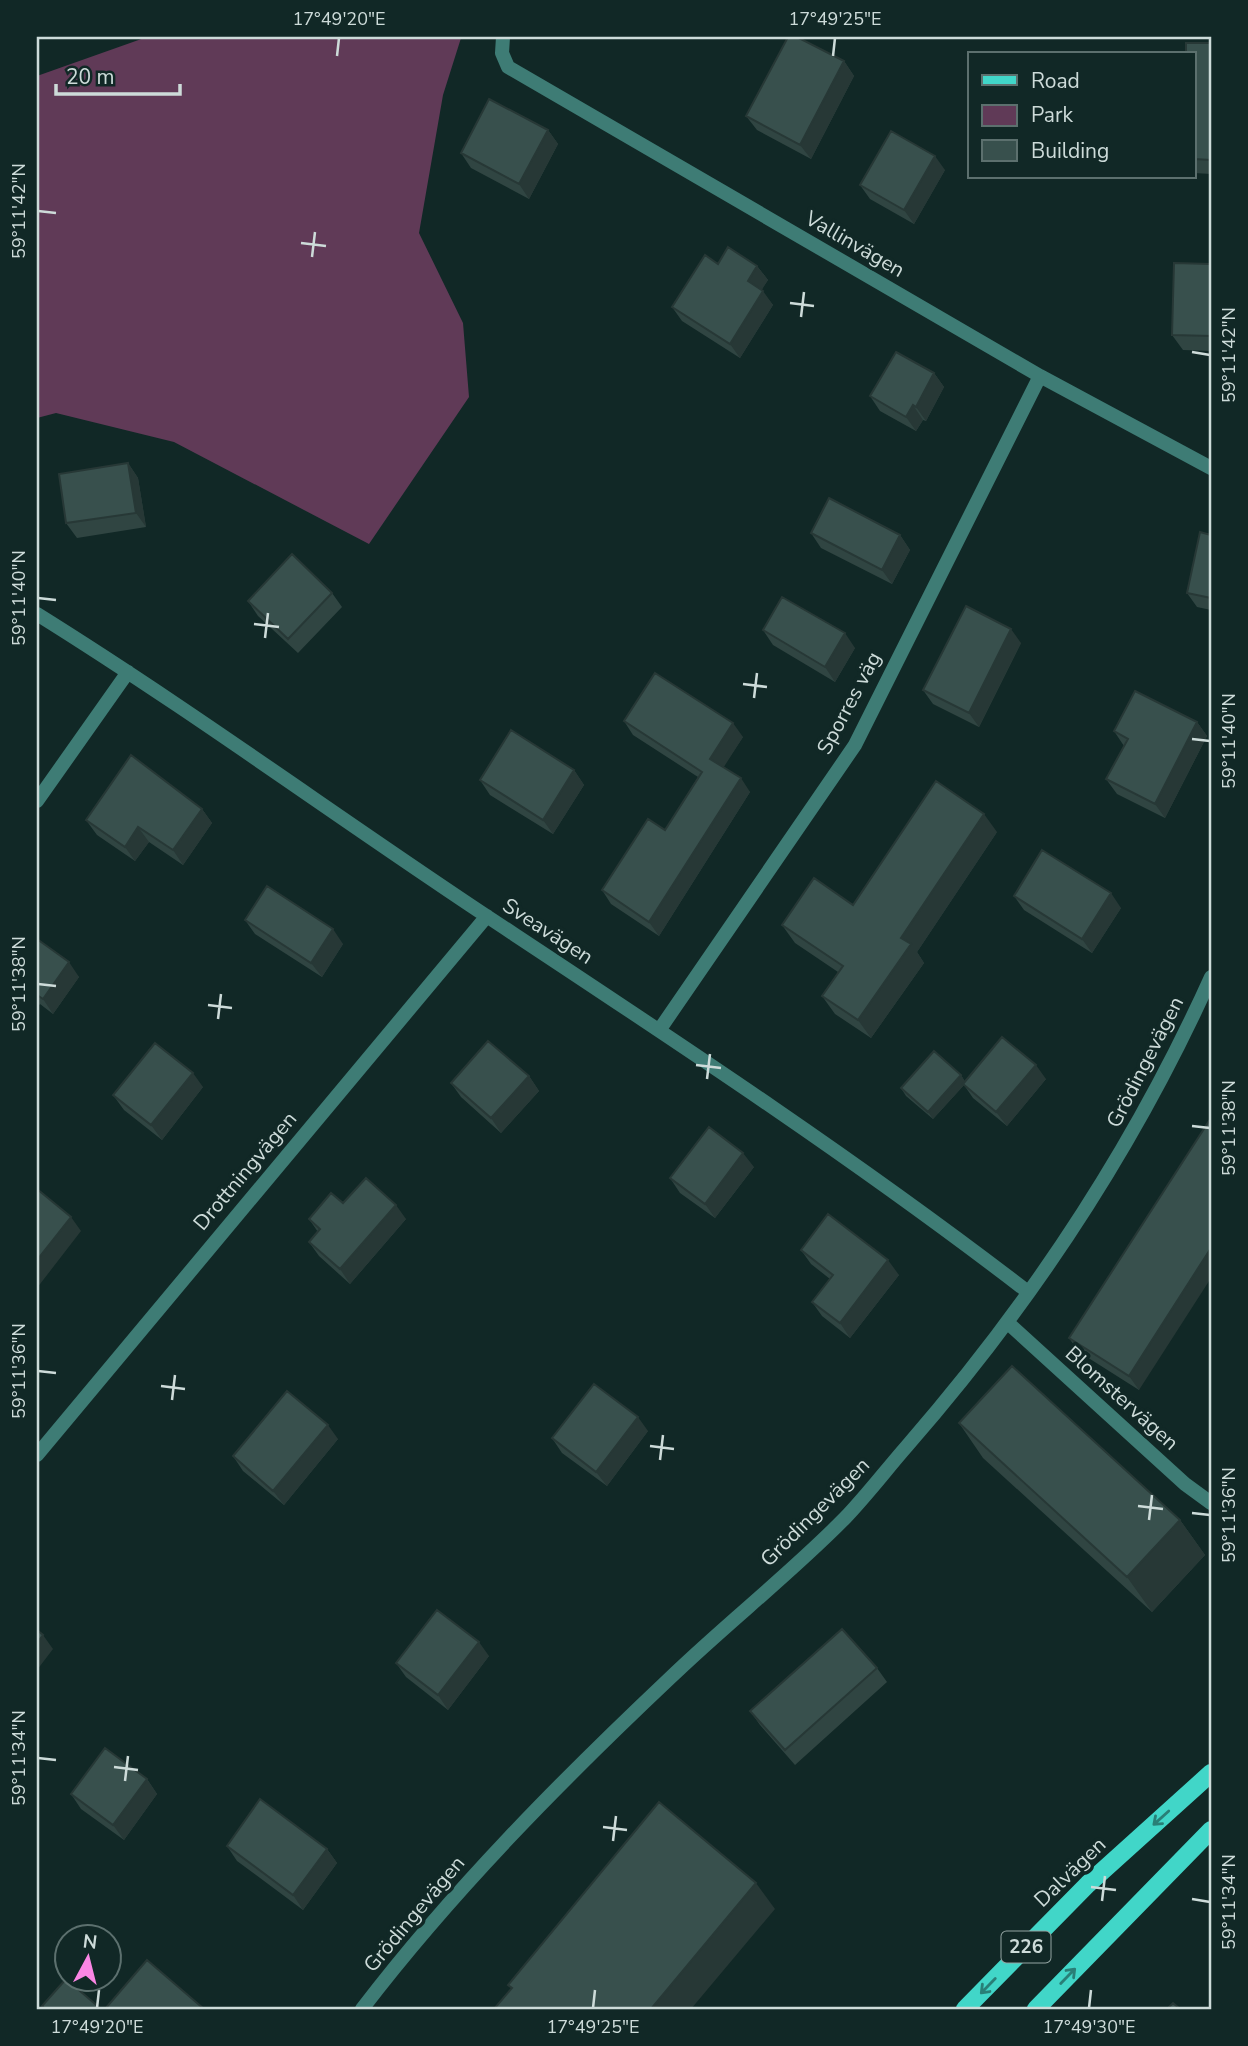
<svg xmlns="http://www.w3.org/2000/svg" width="1248" height="2046" font-family="'Nunito Sans',sans-serif">
<style>
.green{fill:#603a57}
.lines{fill:none;stroke-linecap:round;stroke-linejoin:round}
.street{stroke:#3e7c75;stroke-width:14}
.primary{stroke:#41d6c8;stroke-width:18}
.wall{fill:#304542}
.shaded-wall{fill:#273836}
.building{fill:#38504d;stroke:#273836;stroke-width:2}
.oneway{stroke:#297f77}
.ticks{fill:none;stroke:#cddbd9;stroke-width:2.5}
.labels{text-anchor:middle;dominant-baseline:central;stroke-width:7;stroke-linejoin:round;paint-order:stroke}
.shield{fill:#112826;stroke:#95a5a3;stroke-width:2}
.shield-label{font-size:19px;font-weight:bold;fill:#cddbd9}
.street-label{font-size:21px;fill:#cddbd9;stroke:#112826}
.neatline{fill:none;stroke:#cddbd9;stroke-width:2.5}
.ticks-label{font-size:18px;text-anchor:middle;fill:#cddbd9}
</style>
<rect width="100%" height="100%" fill="#112826"/>
<path class="green" d="M 147,37 L 461,38 L 443,95 L 419,233 L 463,323 L 469,397 L 369,544 L 174,442 L 56,413 L 37,418 L 37,76 Z"/>
<g class="lines">
<path class="street" d="M 503,37 L 502,53 L 508,67 L 1040,376 L 1211,468
M 37,614 C 191,710 337,817 488,917 C 671,1038 854,1158 1028,1292
M 37,801 L 128,672
M 660,1029 L 855,745 L 1040,376
M 1007,1322 L 1185,1484 L 1211,1503
M 37,1455 L 487,916
M 362,2009 C 453,1890 561,1781 670,1678 C 727,1623 790,1574 845,1518 C 867,1495 886,1470 907,1446 C 1030,1305 1134,1148 1211,977"/>
<path class="primary" d="M 965,2009 L 1088,1884 L 1211,1773
M 1036,2009 L 1211,1830"/>
</g>
<path class="wall" d="M 1211,43 L 1211,174 L 1194,173 L 1194,54 Z
M 844,61 L 854,76 L 811,159 L 757,130 L 746,116 Z
M 548,130 L 558,144 L 529,199 L 471,168 L 461,153 Z
M 945,170 L 914,224 L 870,199 L 860,185 Z
M 718,264 L 757,266 L 768,280 L 761,290 L 773,305 L 740,358 L 682,321 L 672,307 Z
M 1211,264 L 1211,351 L 1183,350 L 1172,335 Z
M 934,373 L 944,387 L 926,421 L 923,420 L 916,431 L 880,411 L 870,396 Z
M 128,463 L 138,478 L 146,527 L 77,538 L 66,523 Z
M 811,533 L 900,535 L 910,550 L 892,584 L 821,548 Z
M 1211,535 L 1211,610 L 1197,607 L 1187,593 Z
M 332,593 L 342,607 L 298,653 L 258,616 L 248,601 Z
M 763,630 L 855,648 L 835,682 L 773,645 Z
M 1021,643 L 979,727 L 933,704 L 923,690 Z
M 624,721 L 743,737 L 723,767 L 750,792 L 659,936 L 611,904 L 602,890 L 665,830 L 698,777 L 633,735 Z
M 1197,722 L 1207,736 L 1165,818 L 1117,794 L 1106,779 L 1124,746 L 1114,731 Z
M 574,770 L 584,785 L 553,834 L 490,795 L 480,780 Z
M 202,809 L 212,823 L 183,865 L 149,842 L 135,861 L 97,835 L 86,820 Z
M 997,832 L 917,952 L 924,963 L 871,1038 L 835,1014 L 822,996 L 838,972 L 795,943 L 782,925 L 853,905 Z
M 1014,896 L 1121,908 L 1092,953 L 1024,910 Z
M 245,920 L 343,944 L 322,977 L 255,934 Z
M 37,939 L 79,977 L 53,1014 L 40,1004 L 37,1008 Z
M 961,1075 L 965,1082 L 1046,1079 L 1007,1126 L 973,1098 L 964,1085 L 933,1119 L 906,1096 L 901,1088 Z
M 529,1076 L 539,1091 L 501,1133 L 461,1097 L 451,1083 Z
M 203,1087 L 162,1140 L 124,1110 L 113,1095 Z
M 1211,1118 L 1139,1390 L 1079,1352 L 1069,1338 Z
M 754,1167 L 715,1218 L 680,1193 L 670,1178 Z
M 343,1203 L 406,1219 L 350,1284 L 319,1256 L 309,1242 L 318,1232 L 309,1219 Z
M 801,1250 L 899,1275 L 850,1338 L 822,1316 L 812,1302 L 830,1279 L 811,1264 Z
M 959,1423 L 1180,1520 L 1205,1555 L 1152,1612 L 983,1458 Z
M 648,1431 L 607,1486 L 562,1453 L 552,1438 Z
M 338,1439 L 284,1505 L 243,1471 L 233,1456 Z
M 489,1656 L 448,1710 L 406,1677 L 396,1663 Z
M 877,1668 L 887,1682 L 795,1765 L 760,1725 L 750,1711 Z
M 147,1779 L 157,1794 L 124,1840 L 81,1809 L 71,1794 Z
M 227,1846 L 327,1849 L 337,1863 L 303,1910 L 237,1861 Z"/>
<path class="shaded-wall" d="M 844,61 L 854,76 L 811,159 L 800,145 Z
M 548,130 L 558,144 L 529,199 L 519,184 Z
M 935,156 L 945,170 L 914,224 L 904,210 Z
M 757,266 L 768,280 L 758,296 L 748,281 Z
M 763,291 L 773,305 L 740,358 L 730,344 Z
M 934,373 L 944,387 L 926,421 L 916,407 Z
M 913,405 L 923,420 L 916,431 L 906,417 Z
M 128,463 L 138,478 L 146,527 L 136,513 Z
M 900,535 L 910,550 L 892,584 L 882,570 Z
M 1011,629 L 1021,643 L 979,727 L 969,713 Z
M 845,633 L 855,648 L 835,682 L 825,667 Z
M 1197,722 L 1207,736 L 1165,818 L 1155,804 Z
M 733,723 L 743,737 L 720,773 L 710,759 Z
M 574,770 L 584,785 L 553,834 L 543,820 Z
M 741,778 L 750,792 L 659,936 L 649,922 Z
M 202,809 L 212,823 L 183,865 L 173,850 Z
M 984,814 L 997,832 L 917,952 L 924,963 L 871,1038 L 858,1020 L 901,938 Z
M 138,827 L 149,842 L 135,861 L 125,847 Z
M 1111,893 L 1121,908 L 1092,953 L 1082,939 Z
M 333,929 L 343,944 L 322,977 L 311,963 Z
M 69,962 L 79,977 L 53,1014 L 43,999 Z
M 1036,1065 L 1046,1079 L 1007,1126 L 996,1112 Z
M 193,1073 L 203,1087 L 162,1140 L 151,1125 Z
M 961,1075 L 966,1083 L 933,1119 L 928,1112 Z
M 529,1076 L 539,1091 L 501,1133 L 491,1118 Z
M 743,1153 L 754,1167 L 715,1218 L 705,1204 Z
M 396,1205 L 406,1219 L 350,1284 L 340,1269 Z
M 71,1217 L 81,1231 L 37,1288 L 37,1260 Z
M 1211,1248 L 1211,1278 L 1139,1390 L 1129,1376 Z
M 888,1260 L 899,1275 L 850,1338 L 840,1323 Z
M 638,1417 L 648,1431 L 607,1486 L 596,1472 Z
M 328,1425 L 338,1439 L 284,1505 L 273,1491 Z
M 1180,1520 L 1205,1555 L 1152,1612 L 1127,1577 Z
M 43,1635 L 53,1649 L 37,1670 L 37,1643 Z
M 479,1642 L 489,1656 L 448,1710 L 438,1695 Z
M 147,1779 L 157,1794 L 124,1840 L 113,1825 Z
M 327,1849 L 337,1863 L 303,1910 L 293,1895 Z
M 756,1883 L 775,1909 L 691,2009 L 651,2009 Z"/>
<path class="building" d="M 788,37 L 797,37 L 844,61 L 800,145 L 746,116 Z
M 1186,43 L 1211,43 L 1211,160 L 1194,159 L 1194,54 L 1186,54 Z
M 489,99 L 548,130 L 519,184 L 461,153 Z
M 891,131 L 935,156 L 904,210 L 860,185 Z
M 728,247 L 757,266 L 748,281 L 763,291 L 730,344 L 672,307 L 705,255 L 718,264 Z
M 1174,263 L 1211,264 L 1211,336 L 1172,335 Z
M 896,352 L 934,373 L 916,407 L 913,405 L 906,417 L 870,396 Z
M 128,463 L 136,513 L 66,523 L 59,474 Z
M 829,498 L 900,535 L 882,570 L 811,533 Z
M 1200,532 L 1211,535 L 1211,598 L 1187,593 Z
M 292,554 L 332,593 L 288,639 L 248,601 Z
M 782,597 L 845,633 L 825,667 L 763,630 Z
M 966,606 L 1011,629 L 969,713 L 923,690 Z
M 655,673 L 733,723 L 710,759 L 741,778 L 649,922 L 602,890 L 648,819 L 665,830 L 702,772 L 624,721 Z
M 1135,691 L 1197,722 L 1155,804 L 1106,779 L 1128,739 L 1114,731 Z
M 511,730 L 574,770 L 543,820 L 480,780 Z
M 131,755 L 202,809 L 173,850 L 138,827 L 125,847 L 86,820 Z
M 936,781 L 984,814 L 901,938 L 911,944 L 858,1020 L 822,996 L 843,966 L 782,925 L 814,878 L 853,905 Z
M 1042,850 L 1111,893 L 1082,939 L 1014,896 Z
M 267,886 L 333,929 L 311,963 L 245,920 Z
M 37,939 L 69,962 L 43,999 L 37,995 Z
M 1002,1037 L 1036,1065 L 996,1112 L 963,1084 Z
M 488,1041 L 529,1076 L 491,1118 L 451,1083 Z
M 155,1043 L 193,1073 L 151,1125 L 113,1095 Z
M 934,1051 L 961,1075 L 928,1112 L 901,1088 Z
M 1211,1118 L 1211,1248 L 1129,1376 L 1069,1338 Z
M 709,1127 L 743,1153 L 705,1204 L 670,1178 Z
M 366,1178 L 396,1205 L 340,1269 L 309,1242 L 320,1229 L 309,1219 L 331,1193 L 343,1203 Z
M 37,1189 L 71,1217 L 37,1260 Z
M 828,1214 L 888,1260 L 840,1323 L 812,1302 L 833,1275 L 801,1250 Z
M 1012,1366 L 1180,1520 L 1127,1577 L 959,1423 Z
M 594,1384 L 638,1417 L 596,1472 L 552,1438 Z
M 287,1391 L 328,1425 L 273,1491 L 233,1456 Z
M 437,1610 L 479,1642 L 438,1695 L 396,1663 Z
M 842,1629 L 877,1668 L 785,1750 L 750,1711 Z
M 37,1630 L 43,1635 L 37,1643 Z
M 105,1748 L 147,1779 L 113,1825 L 71,1794 Z
M 260,1799 L 327,1849 L 293,1895 L 227,1846 Z
M 659,1802 L 756,1883 L 651,2009 L 494,2009 L 512,1988 L 508,1985 Z
M 147,1960 L 204,2009 L 105,2009 Z
M 66,1979 L 101,2009 L 45,2009 L 42,2006 Z
M 1173,2003 L 1180,2009 L 1167,2009 Z"/>
<defs><path id="oneway-shaft" d="M-6 0H5M1.5-3L5.5 0L1.5 3" fill="none" stroke-width="1.6" stroke-linecap="round" stroke-linejoin="round" transform="scale(1.75)"/></defs>
<g class="oneway">
<use href="#oneway-shaft" transform="translate(1161 1818) rotate(138)"/>
<use href="#oneway-shaft" transform="translate(1068 1976) rotate(-46)"/>
<use href="#oneway-shaft" transform="translate(988 1986) rotate(134)"/>
</g>
<path class="ticks" d="M 337,56 L 339,38M 833,56 L 835,38M 38,211 L 56,213M 301,243 L 326,246M 312,257 L 315,232M 790,303 L 814,306M 801,317 L 804,292M 1192,352 L 1210,355M 38,598 L 56,600M 254,624 L 279,627M 265,638 L 268,613M 743,684 L 767,687M 754,698 L 757,673M 1192,739 L 1210,741M 38,984 L 56,986M 208,1005 L 232,1008M 218,1019 L 221,994M 696,1065 L 721,1068M 707,1079 L 710,1054M 1192,1126 L 1210,1128M 38,1371 L 56,1373M 161,1386 L 185,1389M 172,1400 L 175,1375M 650,1446 L 674,1449M 660,1460 L 663,1435M 1138,1506 L 1163,1509M 1192,1513 L 1210,1515M 1149,1520 L 1152,1495M 38,1758 L 56,1760M 114,1767 L 138,1770M 125,1781 L 128,1756M 603,1827 L 627,1830M 613,1841 L 616,1816M 1091,1887 L 1116,1890M 1192,1899 L 1210,1902M 1102,1901 L 1105,1876M 97,2008 L 99,1990M 593,2008 L 595,1990M 1089,2008 L 1091,1990"/>
<g class="labels">
<rect class="shield" x="1001.5" y="1931.5" width="49" height="31" rx="5"/>
<g class="shield-label">
<text x="1026" y="1947">226</text>
</g>
<g class="street-label">
<text transform="translate(855 244) rotate(30)">Vallinvägen</text>
<text transform="translate(849 703) rotate(-62)">Sporres väg</text>
<text transform="translate(548 931) rotate(33)">Sveavägen</text>
<text transform="translate(1145 1062) rotate(-63)">Grödingevägen</text>
<text transform="translate(245 1171) rotate(-50)">Drottningvägen</text>
<text transform="translate(1122 1398) rotate(42)">Blomstervägen</text>
<text transform="translate(815 1512) rotate(-45)">Grödingevägen</text>
<text transform="translate(1070 1872) rotate(-44)">Dalvägen</text>
<text transform="translate(414 1914) rotate(-50)">Grödingevägen</text>
</g>
</g>
<rect width="1248" height="2046" fill="none" stroke="#112826" stroke-width="77"/>
<rect x="968" y="52" width="228" height="126" fill="#112826" stroke="#5c706e" stroke-width="2"/>
<rect x="982" y="75" width="35" height="10" fill="#41d6c8" stroke="#5c706e" stroke-width="2"/>
<text x="1031" y="88" font-size="21" fill="#cddbd9">Road</text>
<rect x="982" y="105" width="35" height="21" fill="#603a57" stroke="#5c706e" stroke-width="2"/>
<text x="1031" y="122" font-size="21" fill="#cddbd9">Park</text>
<rect x="982" y="140" width="35" height="21" fill="#38504d" stroke="#5c706e" stroke-width="2"/>
<text x="1031" y="158" font-size="21" fill="#cddbd9">Building</text>
<g transform="translate(88 1958) rotate(7)"><circle r="33" fill="#112826" stroke="#5c706e" stroke-width="2"/>
<path d="M0-5L12 26L0 18L-12 26Z" fill="#fb86e4"/>
<text y="-10" font-size="19" font-weight="bold" text-anchor="middle" fill="#cddbd9">N</text>
</g>
<path d="M56 84v10h124v-10" fill="none" stroke="#cddbd9" stroke-width="3.5"/>
<text x="66" y="84" font-size="21" fill="#cddbd9" stroke="#112826" stroke-width="5" paint-order="stroke">20 m</text>
<rect x="38" y="38" width="1172" height="1970" class="neatline"/>
<g class="ticks-label">
<text x="339" y="25">17°49'20"E</text>
<text x="835" y="25">17°49'25"E</text>
<text transform="translate(19 211) rotate(-90)" y="6">59°11'42"N</text>
<text transform="translate(1229 355) rotate(-90)" y="6">59°11'42"N</text>
<text transform="translate(19 598) rotate(-90)" y="6">59°11'40"N</text>
<text transform="translate(1229 741) rotate(-90)" y="6">59°11'40"N</text>
<text transform="translate(19 984) rotate(-90)" y="6">59°11'38"N</text>
<text transform="translate(1229 1128) rotate(-90)" y="6">59°11'38"N</text>
<text transform="translate(19 1371) rotate(-90)" y="6">59°11'36"N</text>
<text transform="translate(1229 1515) rotate(-90)" y="6">59°11'36"N</text>
<text transform="translate(19 1758) rotate(-90)" y="6">59°11'34"N</text>
<text transform="translate(1229 1902) rotate(-90)" y="6">59°11'34"N</text>
<text x="97" y="2033">17°49'20"E</text>
<text x="593" y="2033">17°49'25"E</text>
<text x="1089" y="2033">17°49'30"E</text>
</g>
</svg>
